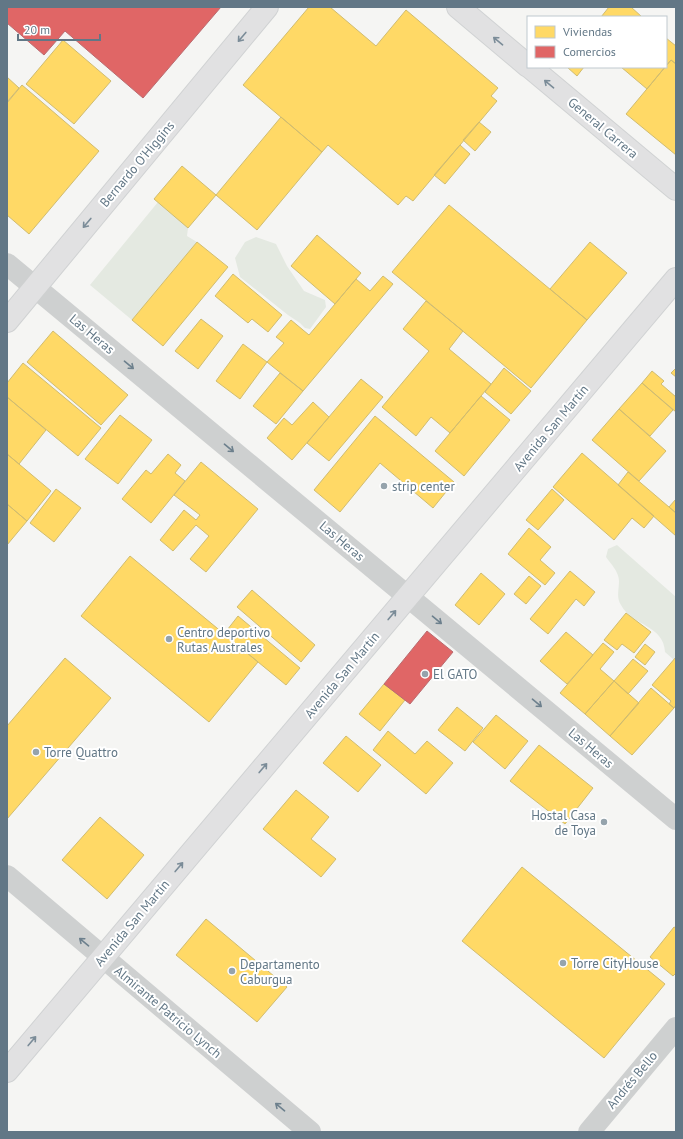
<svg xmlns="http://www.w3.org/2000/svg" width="683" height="1139" font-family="'PT Sans',sans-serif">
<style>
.green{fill:#e4e9e1}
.homes{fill:#ffd966;stroke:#d0bc70}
.shops{fill:#e06666;stroke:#ba6b70}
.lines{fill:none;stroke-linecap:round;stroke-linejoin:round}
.secondary-casing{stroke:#d0d2d3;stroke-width:24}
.street{stroke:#ced0d0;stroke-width:22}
.secondary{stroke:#e1e1e2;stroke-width:22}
.oneway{stroke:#7b8c98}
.oneway2{stroke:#6d808d}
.poi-dot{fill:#95a3ac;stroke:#fff;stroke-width:1.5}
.labels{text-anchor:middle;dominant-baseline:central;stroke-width:4;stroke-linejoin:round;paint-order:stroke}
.street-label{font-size:13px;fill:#627786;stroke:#fff}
.poi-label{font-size:13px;fill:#627786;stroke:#fff;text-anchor:start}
</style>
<rect width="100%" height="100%" fill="#f5f5f3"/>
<path class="green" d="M 158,202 L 188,228 L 187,236 L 197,242 L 132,320 L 90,285 Z
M 256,237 L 276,244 L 287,266 L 304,291 L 325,300 L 326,307 L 310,329 L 305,328 L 300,323 L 288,315 L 240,277 L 235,258 L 245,242 Z
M 617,545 L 676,597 L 676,657 L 674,660 L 665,652 C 664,625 632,626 621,605 C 616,597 619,590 619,581 C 619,572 611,564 606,557 L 608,549 Z"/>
<path class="homes" d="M 309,7 L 330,7 L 376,46 L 406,10 L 498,88 L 491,96 L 497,101 L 413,201 L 406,196 L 398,205 L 328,145 L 322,152 L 243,85 Z
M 609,7 L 631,7 L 642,17 L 601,17 Z
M 666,38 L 676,46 L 676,64 L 671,60 L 666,66 Z
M 63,40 L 111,81 L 74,124 L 26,84 Z
M 671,60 L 676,64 L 676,155 L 626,114 Z
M 567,67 L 584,67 L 577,76 Z
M 621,67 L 665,67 L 647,89 Z
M 7,77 L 19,88 L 7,102 Z
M 22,85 L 99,151 L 29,234 L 7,215 L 7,103 Z
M 281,117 L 322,152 L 257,230 L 216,195 Z
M 479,122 L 491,132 L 475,151 L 463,140 Z
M 460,145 L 470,154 L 445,184 L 434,175 Z
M 182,166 L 216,195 L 188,228 L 154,199 Z
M 449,205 L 587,320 L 531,388 L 392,272 Z
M 317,235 L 361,273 L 335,304 L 291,266 Z
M 197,242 L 228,267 L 163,346 L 132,320 Z
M 590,242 L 627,273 L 587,320 L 550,289 Z
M 233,274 L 282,315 L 268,332 L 252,319 L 248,323 L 215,296 Z
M 383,276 L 393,284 L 303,391 L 267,362 L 284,343 L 276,337 L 291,320 L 309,335 L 356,279 L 370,291 Z
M 426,301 L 463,331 L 449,349 L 491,384 L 450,433 L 431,417 L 416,436 L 382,407 L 429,351 L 403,329 Z
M 201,319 L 223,336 L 198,369 L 175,351 Z
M 53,331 L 128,395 L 101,425 L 27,362 Z
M 243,344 L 267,362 L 240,399 L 216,381 Z
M 23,363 L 101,428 L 78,456 L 7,397 L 7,383 Z
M 504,368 L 531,391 L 511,414 L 485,392 Z
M 676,368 L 676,377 L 671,373 Z
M 652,371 L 664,381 L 661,384 L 676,397 L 676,412 L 642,383 Z
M 280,373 L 303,391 L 276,424 L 253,406 Z
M 361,379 L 383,397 L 329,461 L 307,443 Z
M 642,383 L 673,410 L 650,436 L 619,409 Z
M 481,396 L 510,420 L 464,476 L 435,451 Z
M 7,397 L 46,430 L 19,464 L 7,454 Z
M 313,402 L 329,417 L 292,460 L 267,438 L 284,418 L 292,425 Z
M 619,409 L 666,451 L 639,481 L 592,440 Z
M 120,415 L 152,440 L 118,484 L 85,459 Z
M 375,416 L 454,482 L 433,508 L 380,463 L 340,512 L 314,490 Z
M 582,453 L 654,516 L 644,528 L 632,518 L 614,540 L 553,487 Z
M 7,454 L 51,491 L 27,521 L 7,504 Z
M 168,454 L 181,465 L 175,473 L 185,481 L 151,523 L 122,499 L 146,470 L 151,474 Z
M 201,462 L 258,509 L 206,572 L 190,559 L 209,536 L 196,525 L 173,551 L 160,540 L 184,510 L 196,520 L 200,515 L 174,495 Z
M 628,472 L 676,513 L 676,536 L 618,485 Z
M 56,489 L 81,508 L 54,542 L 30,523 Z
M 552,489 L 564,500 L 538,530 L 526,520 Z
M 676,499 L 676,513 L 669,507 Z
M 7,504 L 27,521 L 7,545 Z
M 529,528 L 551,547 L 540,560 L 555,573 L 545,585 L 508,554 Z
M 130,556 L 258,662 L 209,722 L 81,616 Z
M 570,571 L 595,592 L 584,606 L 576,599 L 548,634 L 530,619 Z
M 481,573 L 505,594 L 479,625 L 455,605 Z
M 529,576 L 541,586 L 526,604 L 514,594 Z
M 252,590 L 315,645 L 301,662 L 237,607 Z
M 626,613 L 651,632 L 634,653 L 622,644 L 617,650 L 604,640 Z
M 238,616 L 300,668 L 286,685 L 224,634 Z
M 566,632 L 593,655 L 567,684 L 540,661 Z
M 603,643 L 614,652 L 600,669 L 614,681 L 585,714 L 560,693 Z
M 645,644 L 655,652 L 645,665 L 635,657 Z
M 676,657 L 676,705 L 674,708 L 669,704 L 671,701 L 652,685 Z
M 65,658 L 111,698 L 7,819 L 7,726 Z
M 633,659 L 648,671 L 628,694 L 614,681 Z
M 614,681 L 639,703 L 610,736 L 585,714 Z
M 384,684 L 405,700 L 380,731 L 359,714 Z
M 651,688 L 674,708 L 632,755 L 610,736 Z
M 457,707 L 483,728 L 465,751 L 438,730 Z
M 496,715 L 528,741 L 505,769 L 473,742 Z
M 388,731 L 415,754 L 427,741 L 453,763 L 426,794 L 373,750 Z
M 346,736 L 381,765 L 358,792 L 323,763 Z
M 539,745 L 593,788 L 565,824 L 510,781 Z
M 296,790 L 329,817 L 311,839 L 336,859 L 321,877 L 263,829 Z
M 100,817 L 144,855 L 107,899 L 62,860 Z
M 522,867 L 665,984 L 604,1058 L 462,941 Z
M 206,919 L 287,987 L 257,1022 L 176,955 Z
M 674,927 L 676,928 L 676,973 L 673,976 L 650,957 Z"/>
<path class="shops" d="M 7,7 L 221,7 L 143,98 L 65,31 L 44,55 L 7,23 Z
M 427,631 L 453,652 L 410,704 L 384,684 Z"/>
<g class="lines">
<defs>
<path id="secondary" d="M 458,7 L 528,66
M 530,67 L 676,189
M 7,321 L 267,7
M 7,1071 L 676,279"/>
</defs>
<use href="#secondary" class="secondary-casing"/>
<path class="street" d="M 7,264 L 676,819
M 7,876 L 310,1132
M 589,1132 L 676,1028"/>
<use href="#secondary" class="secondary"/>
</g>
<defs><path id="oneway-shaft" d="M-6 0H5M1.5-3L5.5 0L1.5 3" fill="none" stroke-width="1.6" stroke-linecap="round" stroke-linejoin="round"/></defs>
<g class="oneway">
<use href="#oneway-shaft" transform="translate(242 37) rotate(130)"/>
<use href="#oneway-shaft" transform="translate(498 41) rotate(-140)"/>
<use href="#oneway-shaft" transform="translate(549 84) rotate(-140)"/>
<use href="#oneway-shaft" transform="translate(87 223) rotate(130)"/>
<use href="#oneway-shaft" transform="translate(392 615) rotate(-50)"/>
<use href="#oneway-shaft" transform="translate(263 768) rotate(-50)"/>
<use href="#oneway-shaft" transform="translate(179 867) rotate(-50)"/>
<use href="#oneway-shaft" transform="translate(32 1041) rotate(-50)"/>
</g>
<g class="oneway2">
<use href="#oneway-shaft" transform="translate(129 365) rotate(40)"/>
<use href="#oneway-shaft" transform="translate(229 448) rotate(40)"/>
<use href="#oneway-shaft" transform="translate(437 620) rotate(40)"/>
<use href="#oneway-shaft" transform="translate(537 703) rotate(40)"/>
<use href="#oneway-shaft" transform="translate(84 942) rotate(-140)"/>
<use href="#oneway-shaft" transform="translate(280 1107) rotate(-140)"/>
</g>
<g class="poi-dot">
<circle cx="384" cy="486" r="4"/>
<circle cx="169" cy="639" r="4"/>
<circle cx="425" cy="674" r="4"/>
<circle cx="36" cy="752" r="4"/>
<circle cx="604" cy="822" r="4"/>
<circle cx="563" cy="963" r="4"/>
<circle cx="232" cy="971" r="4"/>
</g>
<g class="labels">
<g class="street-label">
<text transform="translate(603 128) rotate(40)">General Carrera</text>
<text transform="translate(137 164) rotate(-50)">Bernardo O'Higgins</text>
<text transform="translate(92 334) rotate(40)">Las Heras</text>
<text transform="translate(551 428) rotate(-50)">Avenida San Martín</text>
<text transform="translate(342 541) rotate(40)">Las Heras</text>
<text transform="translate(342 675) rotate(-50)">Avenida San Martín</text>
<text transform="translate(591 748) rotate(40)">Las Heras</text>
<text transform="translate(132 923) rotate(-50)">Avenida San Martín</text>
<text transform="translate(168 1012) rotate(40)">Almirante Patricio Lynch</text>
<text transform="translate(632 1080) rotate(-50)">Andrés Bello</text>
</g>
<g class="poi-label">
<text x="392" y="486">strip center</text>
<text x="177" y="632">Centro deportivo<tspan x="177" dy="15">Rutas Australes</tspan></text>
<text x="433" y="674">El GATO</text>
<text x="44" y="752">Torre Quattro</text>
<text x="596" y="815" text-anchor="end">Hostal Casa<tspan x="596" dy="15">de Toya</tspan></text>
<text x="571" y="963">Torre CityHouse</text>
<text x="240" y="964">Departamento<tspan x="240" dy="15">Caburgua</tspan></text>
</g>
</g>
<rect width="683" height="1139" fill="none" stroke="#627786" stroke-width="16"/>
<rect x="527" y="16" width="140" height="52" fill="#ffffff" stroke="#c0c9cf"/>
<rect x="535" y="26" width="20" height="12" fill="#ffd966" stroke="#c0c9cf"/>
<text x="563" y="36" font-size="12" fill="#627786">Viviendas</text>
<rect x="535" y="46" width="20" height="12" fill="#e06666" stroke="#c0c9cf"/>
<text x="563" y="56" font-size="12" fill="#627786">Comercios</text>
<path d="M18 34v6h82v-6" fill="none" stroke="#627786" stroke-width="2"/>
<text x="24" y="34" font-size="12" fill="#627786" stroke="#ffffff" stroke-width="3" paint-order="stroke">20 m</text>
</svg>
